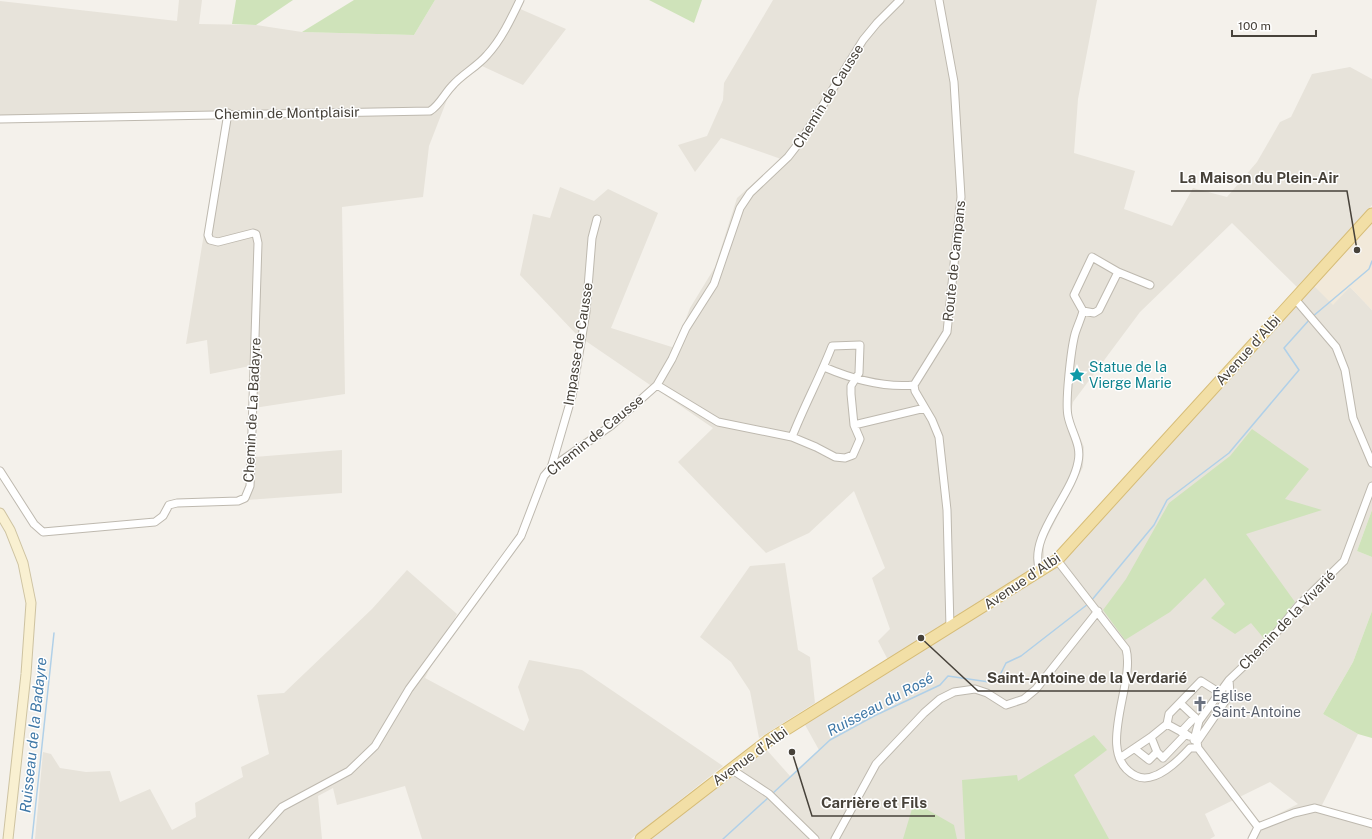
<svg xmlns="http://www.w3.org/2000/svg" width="1372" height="839" font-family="'Public Sans',sans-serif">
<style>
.residential{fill:#e7e3da}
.commercial{fill:#f2e9da}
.green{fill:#cfe3ba}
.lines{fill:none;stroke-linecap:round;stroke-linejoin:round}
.stream{stroke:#b0d0e8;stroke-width:1.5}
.minor-casing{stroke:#beb9af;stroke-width:9}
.secondary-casing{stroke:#cec3a1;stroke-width:11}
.primary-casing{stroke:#d6bc77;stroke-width:13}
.minor{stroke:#fff;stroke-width:7}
.secondary{stroke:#f9f0d1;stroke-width:9}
.primary{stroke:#f2dfa6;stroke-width:11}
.labels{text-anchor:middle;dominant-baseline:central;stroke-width:3;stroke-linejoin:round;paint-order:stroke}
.street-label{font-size:14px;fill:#47423a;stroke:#fff}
.culture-label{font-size:14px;fill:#0d838f;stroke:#fff;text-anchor:start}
.worship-label{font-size:14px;fill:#5b616d;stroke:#fff;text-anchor:start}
.water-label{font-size:15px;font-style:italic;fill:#3f78a7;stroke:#fff}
.leader{fill:none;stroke:#47423a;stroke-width:1.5}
.callout-dot{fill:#47423a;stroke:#fff;stroke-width:1.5}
.callout-label{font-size:15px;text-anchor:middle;font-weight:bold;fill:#47423a;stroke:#fff;stroke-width:3;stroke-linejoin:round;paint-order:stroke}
</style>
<rect width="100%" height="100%" fill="#f4f1eb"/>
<path class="residential" d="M 179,0 L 202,0 L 199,24 L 256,25 L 302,32 L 414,35 L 435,0 L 522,0 L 518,8 L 566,29 L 523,85 L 482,66 L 450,92 L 429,146 L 423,197 L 342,207 L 345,394 L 254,408 L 250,366 L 210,374 L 207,340 L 186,344 L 223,117 L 0,123 L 0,1 L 177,21 Z
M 773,0 L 1097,0 L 1078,99 L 1074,153 L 1135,171 L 1124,209 L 1172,226 L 1193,188 L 1227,197 L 1257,162 L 1280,122 L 1291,117 L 1312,74 L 1350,67 L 1372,79 L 1372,205 L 1298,288 L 1232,223 L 1140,312 L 1073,402 L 1071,411 L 1073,421 L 1084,447 L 1083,467 L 1044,543 L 1044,564 L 888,660 L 878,641 L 890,629 L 872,578 L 885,568 L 854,491 L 809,533 L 766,553 L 678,462 L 713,428 L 577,335 L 520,275 L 533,214 L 550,218 L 560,187 L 594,201 L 608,189 L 658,213 L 611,328 L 675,348 L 690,308 L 715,267 L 737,198 L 781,159 L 721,138 L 695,172 L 678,145 L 707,136 L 723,100 L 724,83 Z
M 1311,283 L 1350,287 L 1372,310 L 1372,510 L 1357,551 L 1372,557 L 1372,611 L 1353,662 L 1323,714 L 1358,734 L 1321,807 L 1372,822 L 1372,839 L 1256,839 L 1266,820 L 1298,804 L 1270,782 L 1205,814 L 1215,836 L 1210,839 L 649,839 L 766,749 L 790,776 L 819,750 L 804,723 L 1063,561 L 1077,548 Z
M 342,450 L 342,493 L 247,500 L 253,457 Z
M 785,563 L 798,650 L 810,657 L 815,703 L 759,738 L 750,691 L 731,662 L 700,637 L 750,566 Z
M 407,570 L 457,614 L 425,678 L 524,731 L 529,720 L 518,687 L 529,660 L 582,670 L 723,766 L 631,839 L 422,839 L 405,786 L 337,805 L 333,788 L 318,796 L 322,839 L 35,839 L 43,752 L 51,754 L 60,768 L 86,772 L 110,771 L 120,802 L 150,789 L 172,830 L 196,817 L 195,803 L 243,777 L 241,767 L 269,754 L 257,695 L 284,693 L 372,609 Z"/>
<path class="commercial" d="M 1372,218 L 1372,310 L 1350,287 L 1333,305 L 1311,283 Z"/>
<path class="green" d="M 236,0 L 293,0 L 256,25 L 232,24 Z
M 354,0 L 435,0 L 414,35 L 302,32 Z
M 649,0 L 702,0 L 694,23 Z
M 1252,429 L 1309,469 L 1285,499 L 1322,510 L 1246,534 L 1295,602 L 1266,641 L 1251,623 L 1235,634 L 1211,618 L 1225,604 L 1205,578 L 1170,612 L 1125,640 L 1103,610 L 1126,579 L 1169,503 L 1230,456 Z
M 1372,510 L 1372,557 L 1357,551 Z
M 1372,611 L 1372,738 L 1358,734 L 1323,714 L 1353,662 Z
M 1094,735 L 1107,750 L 1074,775 L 1109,839 L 965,839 L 962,780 L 1017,775 L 1018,781 Z
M 914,802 L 954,825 L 957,839 L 903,839 Z"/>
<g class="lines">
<path class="stream" d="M 1312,317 L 1369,269 L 1372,261
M 1091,601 L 1154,525 L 1167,500 L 1229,453 L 1299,370 L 1284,348 L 1310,319
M 772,794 L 830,740 L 874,716 L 940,685 L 948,676 L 989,682 L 1000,675 L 1006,663 L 1021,656 L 1088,604
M 32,839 L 54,633
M 723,839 L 769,797"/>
<defs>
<path id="minor" d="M 939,0 L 954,82 L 961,197 L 947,332 L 914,385 L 915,391 L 932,420 L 939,437 L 947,510 L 950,628
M 0,119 L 430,111 C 439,106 445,93 452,86 C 462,74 477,67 487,55 C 501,40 511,19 520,0
M 1295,299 L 1336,347 L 1345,370 L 1353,418 L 1372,463
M 1083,311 L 1074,295 L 1092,257 L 1118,272 L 1150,285
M 1083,311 L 1094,313 L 1099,310 L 1118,272
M 824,367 C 852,379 882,388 914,385
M 657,385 L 718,422 L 792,437 L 816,447 L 835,457 L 845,458 L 853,455 L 860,439 L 854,425 L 851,394 L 851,386 L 859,373 L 860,345 L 832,346 C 820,377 804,406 792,437
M 854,425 L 925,408
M 551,468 L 572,396 L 586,312 L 592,238 L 597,219
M 0,471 L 34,524 L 43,532 L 155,522 L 163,516 L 169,505 L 177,503 L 238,501 L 245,498 L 250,486 L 251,462 L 258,243 L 256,234 L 253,233 L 218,242 L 210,240 L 208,235 L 228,113
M 1057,560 L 1126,649 C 1136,684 1093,755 1136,776 C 1155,785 1179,760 1190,748 L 1198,748 L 1258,827
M 1040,571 C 1027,537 1072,496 1078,462 C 1082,445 1071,432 1068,416 C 1065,402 1071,349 1075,334 C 1077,327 1081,319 1083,311
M 1180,703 L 1199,721
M 1167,724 L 1189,736
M 1181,732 L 1195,717
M 1151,737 L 1157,752 L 1163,758 L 1186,734
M 1194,740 L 1199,721 L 1229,680
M 1198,748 L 1197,742 L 1230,694 L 1229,680 L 1267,644 L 1298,606 L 1344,561 L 1372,486
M 1135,749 L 1149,760 L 1157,752
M 1120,758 L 1151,737 L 1167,724 L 1169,714 L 1201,681 L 1220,693
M 731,769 L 769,794 L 815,839
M 1258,827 L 1294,813 L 1315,808 L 1372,824
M 253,839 L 282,807 L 349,771 L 375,746 L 409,689 L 521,536 L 544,476 L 551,468 L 612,425 L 657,385 L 672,359 L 686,328 L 714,284 L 740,208 L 750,193 L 788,157 L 802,139 L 863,40 L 877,23 L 900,0
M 835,839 L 876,764 L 924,713 L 940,699 L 954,692 L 975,689 L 987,693 L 1006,705 L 1024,699 L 1036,689 L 1098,611
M 1252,839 L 1258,827"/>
<path id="secondary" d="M 0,513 L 10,530 L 23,563 L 31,603 L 26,674 L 8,839"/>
<path id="primary" d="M 641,839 L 769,740 L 1057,560 L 1372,214"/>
</defs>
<use href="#minor" class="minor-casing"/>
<use href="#secondary" class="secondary-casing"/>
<use href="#primary" class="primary-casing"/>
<use href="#minor" class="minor"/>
<use href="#secondary" class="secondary"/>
<use href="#primary" class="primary"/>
</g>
<defs>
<symbol id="sight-bare" viewBox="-9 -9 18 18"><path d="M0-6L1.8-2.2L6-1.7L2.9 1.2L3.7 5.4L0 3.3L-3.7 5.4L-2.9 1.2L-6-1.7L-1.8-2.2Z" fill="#0f9aa8" stroke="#fff" stroke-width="2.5" paint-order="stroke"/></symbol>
<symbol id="church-bare" viewBox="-9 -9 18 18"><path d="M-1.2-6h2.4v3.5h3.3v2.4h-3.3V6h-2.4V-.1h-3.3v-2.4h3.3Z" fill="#6b7280" stroke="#fff" stroke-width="2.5" paint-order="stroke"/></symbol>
</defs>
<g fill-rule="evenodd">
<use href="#sight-bare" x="1066" y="364" width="22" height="22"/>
<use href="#church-bare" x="1189" y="693" width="22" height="22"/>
</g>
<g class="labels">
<g class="street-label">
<text transform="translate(828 96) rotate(-58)">Chemin de Causse</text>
<text transform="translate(287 113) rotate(-1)">Chemin de Montplaisir</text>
<text transform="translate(954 261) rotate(-84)">Route de Campans</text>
<text transform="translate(578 344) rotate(-81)">Impasse de Causse</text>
<text transform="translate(1248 350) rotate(-48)">Avenue d'Albi</text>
<text transform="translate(252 410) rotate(-87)">Chemin de La Badayre</text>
<text transform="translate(595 435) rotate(-39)">Chemin de Causse</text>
<text transform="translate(1022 581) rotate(-34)">Avenue d'Albi</text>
<text transform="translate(1287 620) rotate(-46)">Chemin de la Vivarié</text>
<text transform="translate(750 756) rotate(-36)">Avenue d'Albi</text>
</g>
<g class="culture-label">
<text x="1089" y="367">Statue de la<tspan x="1089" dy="16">Vierge Marie</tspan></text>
</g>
<g class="worship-label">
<text x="1212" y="696">Église<tspan x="1212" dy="16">Saint-Antoine</tspan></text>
</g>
<g class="water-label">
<text transform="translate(880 704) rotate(-28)">Ruisseau du Rosé</text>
<text transform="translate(33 735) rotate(-84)">Ruisseau de la Badayre</text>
</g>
</g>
<path class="leader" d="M1357 250L1347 191H1171M921 638L978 691H1195M792 752L812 816H935"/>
<g class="callout-dot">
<circle cx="1357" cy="250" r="4"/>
<circle cx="921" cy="638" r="4"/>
<circle cx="792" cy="752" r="4"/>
</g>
<g class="callout-label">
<text x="1259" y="183">La Maison du Plein-Air</text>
<text x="1087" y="683">Saint-Antoine de la Verdarié</text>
<text x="874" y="808">Carrière et Fils</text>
</g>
<path d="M1232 30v6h84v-6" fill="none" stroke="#47423a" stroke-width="2"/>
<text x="1238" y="30" font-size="12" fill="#47423a" stroke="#ffffff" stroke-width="3" paint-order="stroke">100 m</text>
</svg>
